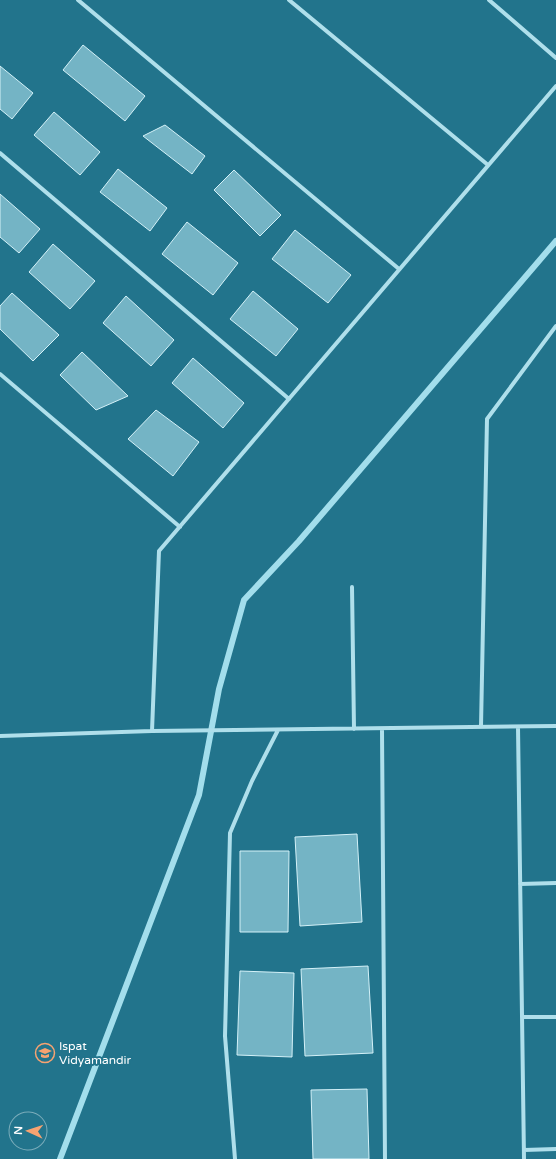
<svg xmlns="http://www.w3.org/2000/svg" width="556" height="1159" font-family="'Varela Round',sans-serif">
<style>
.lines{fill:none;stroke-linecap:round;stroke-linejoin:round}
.stream{stroke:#a3deec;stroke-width:6}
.building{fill:#74b4c5;stroke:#d4f1f8}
.minor{stroke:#afdfeb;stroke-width:4}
.labels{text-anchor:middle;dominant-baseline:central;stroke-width:4;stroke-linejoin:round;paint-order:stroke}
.poi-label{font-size:12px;fill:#fff;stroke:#22748c;text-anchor:start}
</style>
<rect width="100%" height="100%" fill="#22748c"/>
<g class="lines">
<path class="stream" d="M 60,1159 L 199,795 L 219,689 L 244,600 L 299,541 L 556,241"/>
</g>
<path class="building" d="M 83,45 L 145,96 L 125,121 L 63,70 Z
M 0,66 L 33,93 L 12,119 L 0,109 Z
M 54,112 L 100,152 L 80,175 L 34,135 Z
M 165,125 L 205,156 L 192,174 L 143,136 Z
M 118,169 L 167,208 L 150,231 L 100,192 Z
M 234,170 L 281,215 L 260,236 L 214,190 Z
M 0,194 L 40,229 L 19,253 L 0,237 Z
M 187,222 L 238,263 L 213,295 L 162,254 Z
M 295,230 L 351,275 L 328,303 L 272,259 Z
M 53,244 L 95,281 L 70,309 L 29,272 Z
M 253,291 L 298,329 L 276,356 L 230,319 Z
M 12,293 L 59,335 L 33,361 L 0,329 L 0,306 Z
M 126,296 L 174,340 L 151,366 L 103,323 Z
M 82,352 L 128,396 L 96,410 L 60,375 Z
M 193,358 L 244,403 L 223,428 L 172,383 Z
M 156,410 L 199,442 L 173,476 L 128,439 Z
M 357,834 L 362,922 L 300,926 L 295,837 Z
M 240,851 L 289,851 L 288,932 L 240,932 Z
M 368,966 L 373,1053 L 305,1056 L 301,969 Z
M 240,971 L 294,973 L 292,1057 L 237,1055 Z
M 367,1089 L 369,1159 L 313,1159 L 311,1090 Z"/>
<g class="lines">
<path class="minor" d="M 78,0 L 399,269
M 289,0 L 488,165
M 489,0 L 556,58
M 0,153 L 289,399
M 0,374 L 180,527
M 352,587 L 354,729
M 481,727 L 487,419 L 556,326
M 518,727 L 524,1159
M 382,729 L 385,1159
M 152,731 L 159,551 L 556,86
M 0,736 L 152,731 L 556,726
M 520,884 L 556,883
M 522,1017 L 556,1017
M 524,1150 L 556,1149
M 235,1159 L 225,1036 L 230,833 L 252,781 L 278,730"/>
</g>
<defs>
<symbol id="university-ring" viewBox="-11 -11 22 22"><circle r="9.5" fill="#22748c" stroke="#f7a371" stroke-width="1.5"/><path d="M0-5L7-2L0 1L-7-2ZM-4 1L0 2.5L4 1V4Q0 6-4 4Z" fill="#f7a371"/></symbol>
</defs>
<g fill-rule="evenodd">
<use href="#university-ring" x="34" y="1042" width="22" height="22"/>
</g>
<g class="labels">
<g class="poi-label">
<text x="59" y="1046">Ispat<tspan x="59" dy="14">Vidyamandir</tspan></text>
</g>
</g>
<g transform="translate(28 1131) rotate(273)"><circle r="19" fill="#22748c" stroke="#7aacba"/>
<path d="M0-3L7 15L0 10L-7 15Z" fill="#f7a371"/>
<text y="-6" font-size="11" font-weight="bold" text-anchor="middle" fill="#ffffff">N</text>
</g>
</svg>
